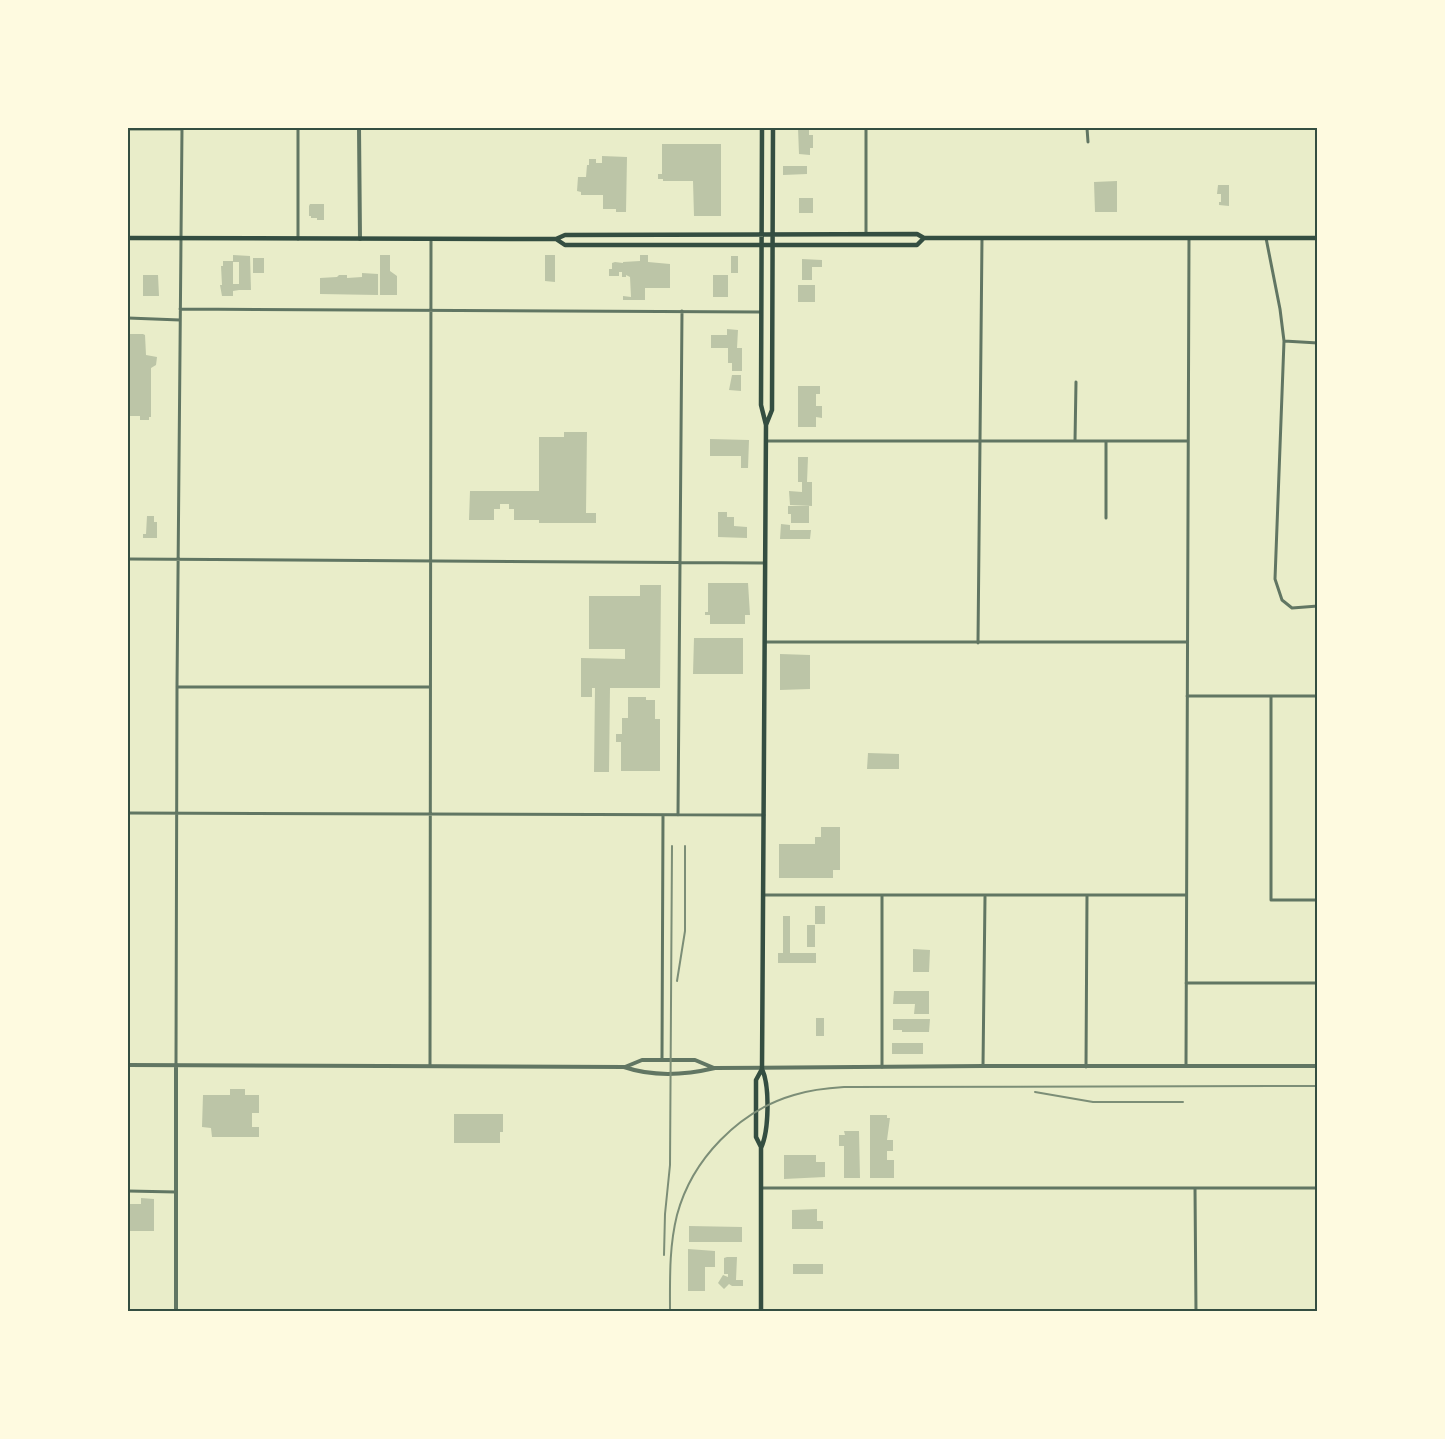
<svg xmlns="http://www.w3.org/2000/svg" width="1445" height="1439" font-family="'Space Grotesk',sans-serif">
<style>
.building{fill:#bcc5a7}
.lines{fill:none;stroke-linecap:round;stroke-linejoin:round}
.minor{stroke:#617663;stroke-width:3}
.tertiary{stroke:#617663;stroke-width:4}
.secondary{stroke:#344e41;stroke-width:4.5}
.rail{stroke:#7c8e77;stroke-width:2}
.neatline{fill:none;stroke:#344e41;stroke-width:2}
</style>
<rect width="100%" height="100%" fill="#e9edc9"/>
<path class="building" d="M 798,128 L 809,128 L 809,135 L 813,135 L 813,148 L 810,148 L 810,155 L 799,154 Z
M 662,144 L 721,144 L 721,216 L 694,216 L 693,181 L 663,181 L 663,179 L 658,179 L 658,174 L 662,174 Z
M 602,156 L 627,157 L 626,212 L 616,212 L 616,209 L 603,209 L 603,195 L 581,195 L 581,192 L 577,191 L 578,177 L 586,177 L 587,165 L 589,165 L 589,159 L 596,159 L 596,163 L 602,163 Z
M 783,166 L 807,166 L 807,174 L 783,175 Z
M 1117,181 L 1117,212 L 1095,212 L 1094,182 Z
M 1218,185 L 1229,185 L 1229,206 L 1219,205 L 1219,202 L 1221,202 L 1221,194 L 1217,194 Z
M 799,198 L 813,198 L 813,213 L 799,213 Z
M 310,204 L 324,204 L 324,220 L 317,220 L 317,218 L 311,218 L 311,216 L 309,216 L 309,206 Z
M 233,255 L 250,256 L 251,290 L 239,290 L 233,291 L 233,296 L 222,296 L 220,285 L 222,285 L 221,266 L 223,266 L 223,261 L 233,261 L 233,284 L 239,284 L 239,262 L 233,262 Z
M 380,255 L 390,255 L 390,271 L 397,276 L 397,295 L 380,295 Z
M 545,255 L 555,255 L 555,282 L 545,281 Z
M 640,255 L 648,255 L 648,262 L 670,264 L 670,288 L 645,288 L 645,300 L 623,300 L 623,296 L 631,297 L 630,277 L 626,275 L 626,277 L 622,277 L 622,272 L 619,272 L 619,276 L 609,276 L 609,269 L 612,269 L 612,263 L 615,262 L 623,263 L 623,262 L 640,261 Z
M 731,256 L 738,256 L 738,273 L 731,273 Z
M 253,258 L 264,258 L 264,273 L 253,273 Z
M 802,259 L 822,260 L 822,267 L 812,267 L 812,280 L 802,280 Z
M 362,273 L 378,274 L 378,295 L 320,294 L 320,278 L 337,277 L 339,275 L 347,275 L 347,278 L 362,277 Z
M 143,275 L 158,275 L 159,296 L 143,296 Z
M 713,275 L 728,275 L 728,297 L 713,297 Z
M 798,285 L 815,285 L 815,302 L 798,302 Z
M 727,329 L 738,330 L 737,348 L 742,348 L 742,371 L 732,371 L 732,363 L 728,363 L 728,348 L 711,348 L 711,335 L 727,335 Z
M 128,334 L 143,334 L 145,335 L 146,355 L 157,357 L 156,365 L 151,368 L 151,417 L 149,417 L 149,420 L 140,420 L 140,416 L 128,416 Z
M 732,375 L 741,375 L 741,391 L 729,390 Z
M 798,386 L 820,386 L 820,394 L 816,394 L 816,406 L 822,406 L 822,418 L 816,417 L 816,427 L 798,427 Z
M 564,432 L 587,432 L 586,513 L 596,513 L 596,523 L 539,523 L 539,520 L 514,520 L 514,509 L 509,509 L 509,504 L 500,504 L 500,509 L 494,509 L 494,520 L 469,520 L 470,491 L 539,491 L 539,437 L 564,437 Z
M 710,439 L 749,440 L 748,468 L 741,468 L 741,456 L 710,456 Z
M 798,457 L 808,457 L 807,482 L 812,482 L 812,506 L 790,505 L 789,491 L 802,492 L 802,482 L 798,482 Z
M 788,506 L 809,506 L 809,523 L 791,523 L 791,514 L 788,514 Z
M 718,512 L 727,512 L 727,517 L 734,517 L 734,526 L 747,527 L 747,538 L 718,537 Z
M 147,516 L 154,516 L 154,522 L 157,522 L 157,538 L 143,538 L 143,534 L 146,534 Z
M 781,524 L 790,525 L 790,530 L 811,530 L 810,539 L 780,539 Z
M 708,583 L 748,583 L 750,615 L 745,615 L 745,624 L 710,624 L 710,615 L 705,615 L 705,612 L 708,612 Z
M 640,585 L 661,585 L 660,688 L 610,688 L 609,772 L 594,772 L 595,688 L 592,688 L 592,697 L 581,697 L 581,658 L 625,659 L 625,649 L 589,649 L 589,596 L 640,596 Z
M 694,638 L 743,638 L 743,674 L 693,674 Z
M 780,654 L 810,655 L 810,689 L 780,690 Z
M 628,697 L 646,697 L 646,700 L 655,700 L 655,719 L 660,719 L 660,771 L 621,771 L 621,742 L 616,742 L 616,734 L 622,734 L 622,718 L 628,718 Z
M 868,753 L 899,754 L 899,769 L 867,769 Z
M 821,827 L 840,827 L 840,870 L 833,870 L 833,878 L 779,878 L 779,844 L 815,844 L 815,837 L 821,837 Z
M 815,906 L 825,906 L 825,924 L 815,924 Z
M 783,916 L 790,916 L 790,953 L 816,953 L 816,963 L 778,963 L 778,953 L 783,953 Z
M 807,925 L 815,925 L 815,947 L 807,947 Z
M 913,949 L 930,950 L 929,972 L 913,972 Z
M 894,991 L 929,991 L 929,1014 L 914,1014 L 915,1004 L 893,1004 Z
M 816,1018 L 824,1018 L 824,1036 L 816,1036 Z
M 893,1019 L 930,1019 L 929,1032 L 902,1032 L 902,1030 L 893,1030 Z
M 892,1043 L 923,1043 L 923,1054 L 892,1054 Z
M 230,1089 L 245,1089 L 245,1095 L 259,1095 L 259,1113 L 252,1113 L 252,1127 L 259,1127 L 259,1137 L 212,1137 L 211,1128 L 202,1127 L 203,1095 L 230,1095 Z
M 454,1114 L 503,1114 L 503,1132 L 500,1132 L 500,1143 L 454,1143 Z
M 870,1115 L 887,1115 L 887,1118 L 890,1118 L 887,1140 L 893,1140 L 893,1151 L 887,1151 L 887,1160 L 894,1160 L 894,1178 L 870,1178 Z
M 844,1131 L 859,1131 L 860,1178 L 844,1178 L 844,1146 L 839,1146 L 839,1135 L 845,1135 Z
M 784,1155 L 816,1155 L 816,1162 L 825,1162 L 825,1177 L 784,1179 Z
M 141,1198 L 154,1199 L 154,1231 L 128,1231 L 128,1204 L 141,1204 Z
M 817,1209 L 817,1221 L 823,1221 L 823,1229 L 792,1229 L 792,1210 Z
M 689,1226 L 742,1227 L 742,1242 L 689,1242 Z
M 688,1249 L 715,1251 L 715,1267 L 705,1267 L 705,1291 L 688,1291 Z
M 727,1257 L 737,1257 L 736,1280 L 743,1280 L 743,1286 L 732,1286 L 729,1284 L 724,1289 L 718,1283 L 723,1275 L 728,1277 L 728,1274 L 724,1274 L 724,1258 Z
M 793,1264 L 823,1264 L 823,1274 L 793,1274 Z"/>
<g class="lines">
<path class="minor" d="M 866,128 L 866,234
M 1087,128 L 1088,142
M 128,129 L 182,129
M 1266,238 L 1280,309 L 1284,341 L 1275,579 L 1282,600 L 1292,608 L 1318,606
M 298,239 L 298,128
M 180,309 L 761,312
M 128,318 L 180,320
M 1284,341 L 1318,343
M 766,441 L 1188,441
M 1075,441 L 1076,382
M 1106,441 L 1106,518
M 128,559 L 765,563
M 766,642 L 1187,642
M 978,643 L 982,238
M 177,687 L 430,687
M 1187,696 L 1318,696
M 1271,697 L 1271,900 L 1318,900
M 128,813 L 764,815
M 678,815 L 682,311
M 764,895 L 1186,895
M 1186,983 L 1318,983
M 662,1060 L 663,815
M 176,1065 L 177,687 L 182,128
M 430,1066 L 431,240
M 983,1066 L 985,897
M 1186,1066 L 1189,238
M 882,1067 L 882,895
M 1086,1067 L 1087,895
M 761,1188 L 1318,1188
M 1195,1188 L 1196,1312
M 128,1191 L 176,1192"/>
<path class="tertiary" d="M 359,128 L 360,239
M 128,1065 L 624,1067 C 653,1077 685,1075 715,1068 L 983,1066 L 1318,1066
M 625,1067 L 642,1060 L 695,1060 L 714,1068
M 176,1312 L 176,1065"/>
<path class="secondary" d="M 128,238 L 556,239 L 565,235 L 917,234 L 924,238 L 1318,238
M 556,239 L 565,245 L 917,245 L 924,238
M 766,425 L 772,410 L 773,128
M 761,1147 L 756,1137 L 756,1080 L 762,1069
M 761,1312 L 761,1148 C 769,1131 770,1086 762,1069 L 766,425 L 761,405 L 762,128"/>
<path class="rail" d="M 677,981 L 685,931 L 685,846
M 1035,1092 L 1093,1102 L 1183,1102
M 664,1255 L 665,1214 L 670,1165 L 672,846
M 670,1312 C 670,1279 669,1247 677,1215 C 692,1159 739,1111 794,1095 C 810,1090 827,1088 844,1087 L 1318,1086"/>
</g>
<rect width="1445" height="1439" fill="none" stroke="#fefae0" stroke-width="258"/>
<rect x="129" y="129" width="1187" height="1181" class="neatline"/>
</svg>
